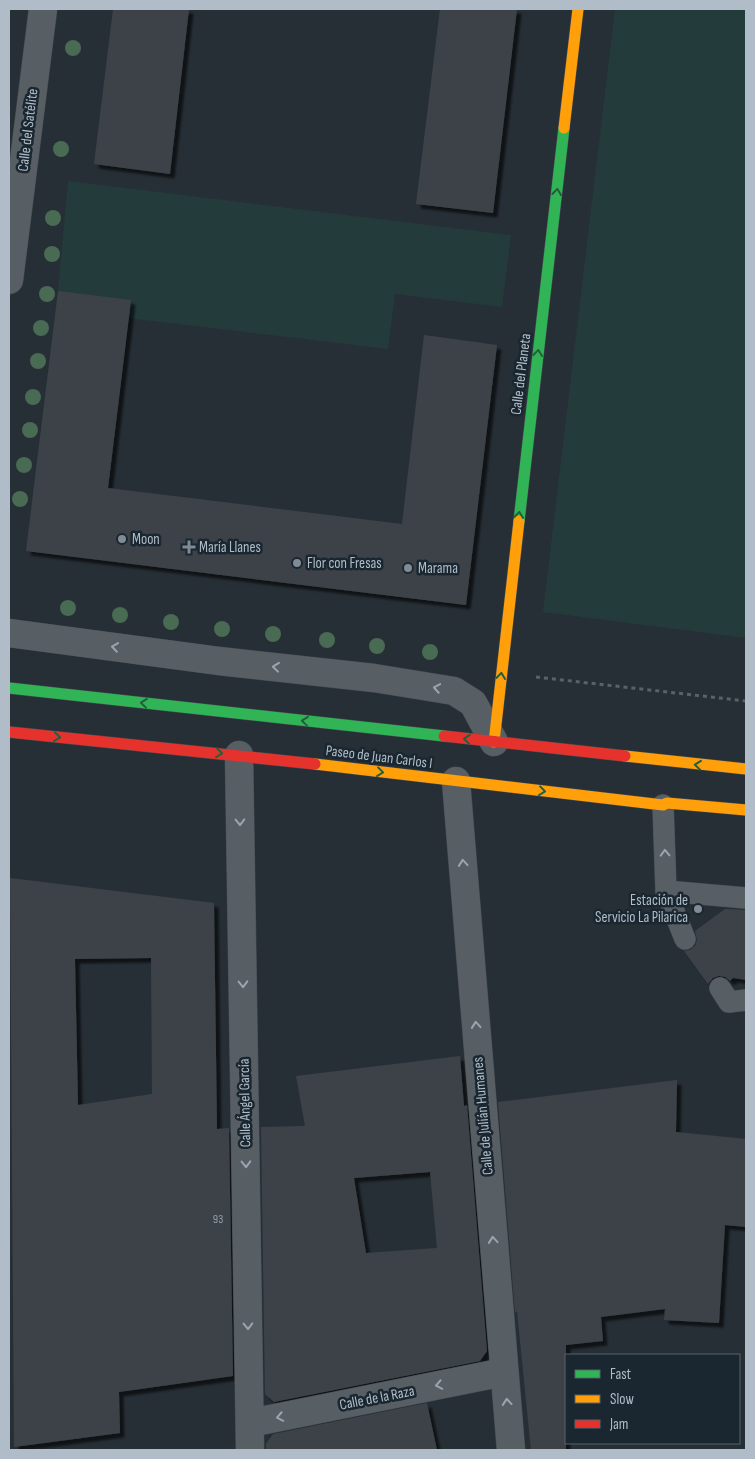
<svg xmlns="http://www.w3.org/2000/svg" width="755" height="1459" font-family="'Sofia Sans Condensed',sans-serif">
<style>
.green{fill:#243b3b}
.building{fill:#3c4349;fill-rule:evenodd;filter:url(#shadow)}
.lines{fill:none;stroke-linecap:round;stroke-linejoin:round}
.lane-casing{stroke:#454b51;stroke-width:22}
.street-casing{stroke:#454b51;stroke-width:29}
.fast-casing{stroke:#454b51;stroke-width:12}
.slow-casing{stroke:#454b51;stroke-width:12}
.jam-casing{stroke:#454b51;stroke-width:12}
.path{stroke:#5a6266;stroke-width:3;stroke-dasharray:4 4;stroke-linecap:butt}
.lane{stroke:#575e64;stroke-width:21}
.street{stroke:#575e64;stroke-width:28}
.fast{stroke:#30b455;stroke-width:11}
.slow{stroke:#ff9f0a;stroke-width:11}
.jam{stroke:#e5322d;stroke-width:11}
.tree{fill:#496a53}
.oneway{stroke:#235f3f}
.oneway2{stroke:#9aa5af}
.poi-dot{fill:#808b95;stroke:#1a2731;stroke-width:2}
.labels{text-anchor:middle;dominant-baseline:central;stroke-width:5;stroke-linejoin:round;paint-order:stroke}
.number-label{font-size:12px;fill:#939ea8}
.street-label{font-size:15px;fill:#b0bdc8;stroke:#1a2731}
.poi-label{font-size:15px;fill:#b0bdc8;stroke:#1a2731;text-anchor:start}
</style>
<defs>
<filter id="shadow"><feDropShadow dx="4.5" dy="4.5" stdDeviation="1" flood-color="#0009"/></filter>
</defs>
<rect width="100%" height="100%" fill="#272f36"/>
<path class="green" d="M 615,9 L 746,9 L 746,638 L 543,612 Z
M 68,181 L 511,235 L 502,307 L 395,294 L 388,349 L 128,318 L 58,291 Z"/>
<path class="building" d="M 113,9 L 189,9 L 170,174 L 94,164 Z
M 440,9 L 517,9 L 493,213 L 416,204 Z
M 58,291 L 131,300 L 108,488 L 402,524 L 424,335 L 497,345 L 466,605 L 26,551 Z
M 10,878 L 214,903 L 217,1129 L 229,1128 L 233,1376 L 119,1392 L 120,1433 L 14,1447 ZM 151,958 L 152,1094 L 78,1105 L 75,959 Z
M 725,909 L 746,910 L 746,980 L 733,978 L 730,981 L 725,977 L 719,976 L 713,978 L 708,984 L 684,951 L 690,950 L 695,946 L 697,940 L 695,931 Z
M 460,1056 L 464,1106 L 467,1105 L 487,1351 L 480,1361 L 274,1402 L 265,1394 L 261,1127 L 305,1126 L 296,1076 ZM 430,1172 L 437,1248 L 366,1253 L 354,1178 Z
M 677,1080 L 676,1132 L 746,1139 L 746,1227 L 725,1225 L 719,1323 L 664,1320 L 665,1309 L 601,1317 L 603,1341 L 566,1345 L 566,1450 L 531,1450 L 517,1311 L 515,1313 L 498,1102 Z
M 427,1403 L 437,1450 L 266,1450 L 266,1444 L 273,1434 Z"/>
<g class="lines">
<defs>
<path id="lane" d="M 663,805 L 666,891 L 746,898
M 666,891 L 685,939
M 720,988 L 729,1002 L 746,1000"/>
<path id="street" d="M 9,280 L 43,9
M 9,633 L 219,661 L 374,678 L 454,691 L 473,703 L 494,742
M 239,755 L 250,1450
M 456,781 L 511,1450
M 250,1423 L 504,1372"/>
<path id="fast" d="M 519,521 L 564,128
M 9,688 L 444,736"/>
<path id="slow" d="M 564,128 L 578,9
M 494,742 L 519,521
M 625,756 L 746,769
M 315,764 L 663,805 L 667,803 L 746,810"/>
<path id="jam" d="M 9,732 L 315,764
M 444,736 L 625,756"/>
</defs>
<use href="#lane" class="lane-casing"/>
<use href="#street" class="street-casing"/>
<use href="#fast" class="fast-casing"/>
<use href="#slow" class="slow-casing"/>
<use href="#jam" class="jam-casing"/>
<path class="path" d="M 536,677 L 746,701"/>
<use href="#lane" class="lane"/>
<use href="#street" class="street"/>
<use href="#fast" class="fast"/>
<use href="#slow" class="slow"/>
<use href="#jam" class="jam"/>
</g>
<g class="tree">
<circle cx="73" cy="48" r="8"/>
<circle cx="61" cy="149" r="8"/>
<circle cx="53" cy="218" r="8"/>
<circle cx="52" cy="254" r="8"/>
<circle cx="47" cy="294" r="8"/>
<circle cx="41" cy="328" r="8"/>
<circle cx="38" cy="361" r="8"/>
<circle cx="33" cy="397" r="8"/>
<circle cx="30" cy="430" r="8"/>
<circle cx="24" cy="465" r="8"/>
<circle cx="20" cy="499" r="8"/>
<circle cx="68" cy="608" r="8"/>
<circle cx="120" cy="615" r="8"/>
<circle cx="171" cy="622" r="8"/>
<circle cx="222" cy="629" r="8"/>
<circle cx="273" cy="634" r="8"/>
<circle cx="327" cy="640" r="8"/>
<circle cx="377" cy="646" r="8"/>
<circle cx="430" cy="652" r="8"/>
</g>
<defs><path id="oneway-chevron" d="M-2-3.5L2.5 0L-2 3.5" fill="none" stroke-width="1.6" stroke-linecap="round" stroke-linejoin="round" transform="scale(1.25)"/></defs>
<g class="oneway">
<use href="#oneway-chevron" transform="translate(557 192) rotate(-83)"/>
<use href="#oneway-chevron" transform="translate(538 353) rotate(-83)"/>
<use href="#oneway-chevron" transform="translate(519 515) rotate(-83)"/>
<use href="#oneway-chevron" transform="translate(501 676) rotate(-84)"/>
<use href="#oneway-chevron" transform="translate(144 703) rotate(-174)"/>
<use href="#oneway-chevron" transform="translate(305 721) rotate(-174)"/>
<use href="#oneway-chevron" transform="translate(57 737) rotate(6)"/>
<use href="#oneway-chevron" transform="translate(467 739) rotate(-174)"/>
<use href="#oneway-chevron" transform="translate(219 753) rotate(6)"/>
<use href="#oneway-chevron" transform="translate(698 765) rotate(-174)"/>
<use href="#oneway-chevron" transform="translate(380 772) rotate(7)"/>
<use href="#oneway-chevron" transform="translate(542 791) rotate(7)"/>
</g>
<g class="oneway2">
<use href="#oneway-chevron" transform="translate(115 647) rotate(-172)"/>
<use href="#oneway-chevron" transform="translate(276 667) rotate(-174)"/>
<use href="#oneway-chevron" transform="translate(437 688) rotate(-170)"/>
<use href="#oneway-chevron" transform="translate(240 822) rotate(89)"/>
<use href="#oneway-chevron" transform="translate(665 853) rotate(-92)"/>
<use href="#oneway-chevron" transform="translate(463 863) rotate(-95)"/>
<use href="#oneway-chevron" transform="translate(243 984) rotate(89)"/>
<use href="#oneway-chevron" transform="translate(476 1025) rotate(-95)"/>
<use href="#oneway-chevron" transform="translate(246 1164) rotate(89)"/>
<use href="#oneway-chevron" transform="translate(493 1240) rotate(-95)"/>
<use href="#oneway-chevron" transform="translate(248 1326) rotate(89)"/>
<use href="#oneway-chevron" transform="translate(439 1385) rotate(169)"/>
<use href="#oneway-chevron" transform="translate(507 1402) rotate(-95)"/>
<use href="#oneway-chevron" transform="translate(280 1417) rotate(169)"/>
</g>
<g class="poi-dot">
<circle cx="122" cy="539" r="5"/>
<path d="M186.5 539.5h5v5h5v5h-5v5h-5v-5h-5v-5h5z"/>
<circle cx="297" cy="563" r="5"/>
<circle cx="408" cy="568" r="5"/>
<circle cx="698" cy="909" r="5"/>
</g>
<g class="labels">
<g class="number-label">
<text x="218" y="1219">93</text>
</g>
<g class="street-label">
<text transform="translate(28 130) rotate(-83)">Calle del Satélite</text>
<text transform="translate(521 374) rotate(-83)">Calle del Planeta</text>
<text transform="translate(379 757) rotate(7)">Paseo de Juan Carlos I</text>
<text transform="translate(245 1103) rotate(-91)">Calle Ángel García</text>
<text transform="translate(483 1116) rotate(-95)">Calle de Julián Humanes</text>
<text transform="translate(377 1398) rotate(-11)">Calle de la Raza</text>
</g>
<g class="poi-label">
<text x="132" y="539">Moon</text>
<text x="199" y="547">María Llanes</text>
<text x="307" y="563">Flor con Fresas</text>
<text x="418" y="568">Marama</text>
<text x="688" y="900" text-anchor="end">Estación de<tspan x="688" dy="17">Servicio La Pilarica</tspan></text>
</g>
</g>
<rect width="755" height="1459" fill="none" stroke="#b0bdc8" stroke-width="20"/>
<rect x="565" y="1354" width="175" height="90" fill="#1a2731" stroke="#56636d"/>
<rect x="575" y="1370" width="25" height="8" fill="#30b455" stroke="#56636d"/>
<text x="610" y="1379" font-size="15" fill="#b0bdc8">Fast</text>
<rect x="575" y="1395" width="25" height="8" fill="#ff9f0a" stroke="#56636d"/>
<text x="610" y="1404" font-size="15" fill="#b0bdc8">Slow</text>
<rect x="575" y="1420" width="25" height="8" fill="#e5322d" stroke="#56636d"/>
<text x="610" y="1429" font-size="15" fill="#b0bdc8">Jam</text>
</svg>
